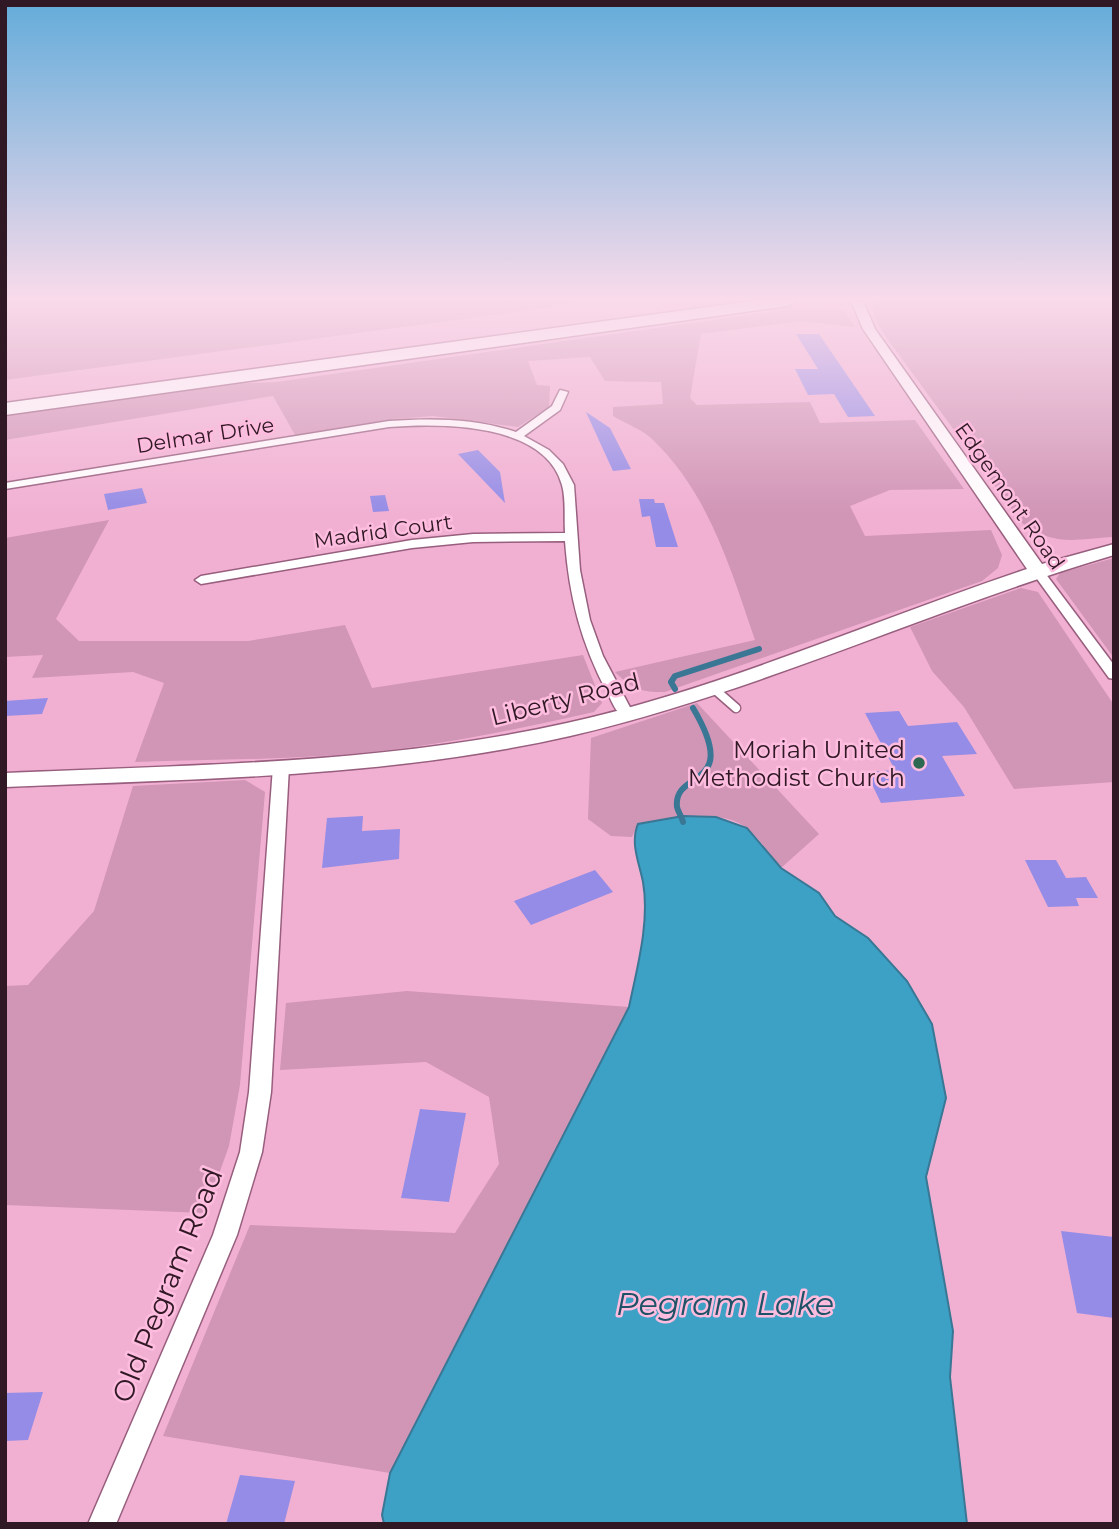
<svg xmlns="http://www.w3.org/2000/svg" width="1119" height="1529" font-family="Montserrat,sans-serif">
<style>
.green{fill:#d195b5}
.water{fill:#3da0c5;stroke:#397795;stroke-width:2}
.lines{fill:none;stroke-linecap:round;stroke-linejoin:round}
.stream{stroke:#397795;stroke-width:6}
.building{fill:#948ce6}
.lane-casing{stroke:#975e7d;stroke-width:11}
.street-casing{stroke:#975e7d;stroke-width:3}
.secondary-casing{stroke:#975e7d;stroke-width:3}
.highway-casing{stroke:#975e7d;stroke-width:3}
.lane{stroke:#fff;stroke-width:8}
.street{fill:#fff;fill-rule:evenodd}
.secondary{fill:#fff;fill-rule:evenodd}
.highway{fill:#fff;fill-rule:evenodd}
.poi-dot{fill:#2c6852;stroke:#febddf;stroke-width:2.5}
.labels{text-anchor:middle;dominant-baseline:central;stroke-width:5;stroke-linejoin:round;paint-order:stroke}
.far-street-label{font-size:21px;fill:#301825;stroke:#febddf}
.street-label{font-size:24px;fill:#301825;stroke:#febddf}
.poi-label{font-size:24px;fill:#301825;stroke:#febddf;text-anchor:end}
.near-street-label{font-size:28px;fill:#301825;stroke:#febddf}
.near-water-label{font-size:32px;font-style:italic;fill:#1e5367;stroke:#febddf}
</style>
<rect width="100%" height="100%" fill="#f1b0d2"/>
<path class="green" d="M 5,301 L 577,301 L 569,305 L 5,380 Z
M 880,301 L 1114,301 L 1114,537 C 1075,539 1055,547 1022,523 L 886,337 L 875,318 L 873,303 Z
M 791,309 L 844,310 L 855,327 L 801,321 L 701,334 L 690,398 L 697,405 L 810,402 L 820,423 L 915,420 L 964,489 L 890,490 L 850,506 L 865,536 L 991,530 L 1002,555 L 998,568 L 982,581 L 665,692 C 642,693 631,688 615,672 L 755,640 C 731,570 709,494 654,441 C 644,430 626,424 613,416 L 613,407 L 663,404 L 661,382 L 605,381 L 590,357 L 528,361 L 537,385 L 550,386 L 549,407 L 518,427 L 433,416 L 395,419 L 295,435 L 273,396 L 5,440 L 5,416 L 230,384 L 276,382 Z
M 109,520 L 56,619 L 79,641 L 248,641 L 345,625 L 372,688 L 583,655 L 602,703 L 594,712 C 532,726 470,739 406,748 C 317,760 225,759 135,762 L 164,683 L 133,672 L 32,678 L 43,655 L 5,657 L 5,538 Z
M 1114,558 L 1114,658 L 1056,579 L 1060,573 Z
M 1021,588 L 1038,592 L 1114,705 L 1114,782 L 1014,789 L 964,707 L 932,671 L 910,627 Z
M 697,703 L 819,834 L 781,868 C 771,855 761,841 749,830 C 725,807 667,817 638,824 L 632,837 L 611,836 L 588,819 L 591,738 Z
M 245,780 L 265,792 L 240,1085 L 229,1146 L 205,1213 L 5,1205 L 5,986 L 28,985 L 94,911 L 133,786 Z
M 407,991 L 629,1007 L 390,1473 L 163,1436 L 250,1225 L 455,1233 L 499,1164 L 489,1097 L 426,1062 L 280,1070 L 286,1003 Z"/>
<path class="water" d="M 683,816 L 716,817 L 747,828 L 781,868 L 819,893 L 835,916 L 868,938 L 907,981 L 932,1024 L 946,1098 L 926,1177 L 953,1331 L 950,1377 L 967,1524 L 384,1524 L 382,1515 L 390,1473 L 629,1007 C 637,968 650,922 643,882 C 639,862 630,843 638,824 Z"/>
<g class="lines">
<path class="stream" d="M 675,689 L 671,682 L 675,676 L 759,649
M 683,822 C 682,817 678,812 677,807 C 673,768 742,791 693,708"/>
</g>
<path class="building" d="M 796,334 L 819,334 L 875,416 L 848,417 L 834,394 L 808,395 L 795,369 L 818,369 Z
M 586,412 L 610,428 L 631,469 L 613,471 Z
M 478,450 L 500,472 L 505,503 L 458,454 Z
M 142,488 L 147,503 L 108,510 L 104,494 Z
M 385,495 L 389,511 L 373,512 L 370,496 Z
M 639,499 L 654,499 L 655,503 L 664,503 L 678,547 L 656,547 L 650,516 L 642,517 Z
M 48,698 L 42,714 L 5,716 L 5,701 Z
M 899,711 L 908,726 L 957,722 L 977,754 L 942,756 L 965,796 L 881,803 L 866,772 L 895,770 L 865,713 Z
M 363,816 L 362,831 L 400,829 L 399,859 L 322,868 L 327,818 Z
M 1025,860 L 1056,860 L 1066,878 L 1086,877 L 1098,898 L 1076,898 L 1079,906 L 1048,907 Z
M 595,870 L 613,892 L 531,925 L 514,901 Z
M 420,1109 L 466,1113 L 449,1202 L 401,1198 Z
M 1061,1231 L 1114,1237 L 1114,1318 L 1077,1313 Z
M 43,1392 L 28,1440 L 5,1441 L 5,1393 Z
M 240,1475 L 295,1481 L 284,1524 L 226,1524 Z"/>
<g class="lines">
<defs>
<path id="lane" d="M 712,687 L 736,708"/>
<path id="street" d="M 560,390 L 568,392 L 560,410 L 524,436 L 549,450 L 563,464 L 574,485 L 580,570 L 590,620 L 603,656 L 633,713 L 626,717 C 616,715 612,701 607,692 C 581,643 569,596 565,541 L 473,542 L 412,548 L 201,584 L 195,580 L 201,576 L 412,540 L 473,534 L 565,533 C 564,518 566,499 562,485 C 545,422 439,423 389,427 L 5,489 L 5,483 L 389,421 C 431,418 475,418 516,432 L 552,406 Z
M 1038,568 L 1042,569 L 1114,665 L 1114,679 L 1109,678 L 1032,572 Z
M 281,762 L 289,767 L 271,1092 L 262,1152 L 237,1235 L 116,1524 L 88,1524 L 213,1235 L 240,1152 L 249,1092 L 273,767 Z"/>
<path id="secondary" d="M 851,301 L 863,301 L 875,329 L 1042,564 L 1114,544 L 1114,555 C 931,609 756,693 570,736 C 385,778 194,779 5,787 L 5,773 C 193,765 383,764 567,723 C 724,688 874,620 1027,569 L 863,329 Z"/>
<path id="highway" d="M 752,301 L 796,301 L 788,306 L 5,415 L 5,403 Z"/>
</defs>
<use href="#lane" class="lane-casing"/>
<use href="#street" class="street-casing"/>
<use href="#secondary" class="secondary-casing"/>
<use href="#highway" class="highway-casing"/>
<use href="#lane" class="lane"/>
<use href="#street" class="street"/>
<use href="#secondary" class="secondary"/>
<use href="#highway" class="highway"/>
</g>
<linearGradient id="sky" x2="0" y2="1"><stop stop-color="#63acda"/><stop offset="0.58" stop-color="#f9dbeb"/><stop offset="1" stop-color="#f9dbeb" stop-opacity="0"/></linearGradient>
<rect width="1119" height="515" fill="url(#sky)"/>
<circle class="poi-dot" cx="919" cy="763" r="7"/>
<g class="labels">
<g class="far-street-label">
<text transform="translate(205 435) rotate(-9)">Delmar Drive</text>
<text transform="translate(1010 496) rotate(55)">Edgemont Road</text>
<text transform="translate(383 531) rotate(-8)">Madrid Court</text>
</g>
<g class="street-label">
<text transform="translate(565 699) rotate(-14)">Liberty Road</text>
</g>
<g class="poi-label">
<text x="905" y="749">Moriah United<tspan x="905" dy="28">Methodist Church</tspan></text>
</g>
<g class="near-street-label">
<text transform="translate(167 1285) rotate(-68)">Old Pegram Road</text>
</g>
<g class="near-water-label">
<text x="725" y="1303">Pegram Lake</text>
</g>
</g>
<rect width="1119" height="1529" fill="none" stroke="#301825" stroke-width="14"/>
</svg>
